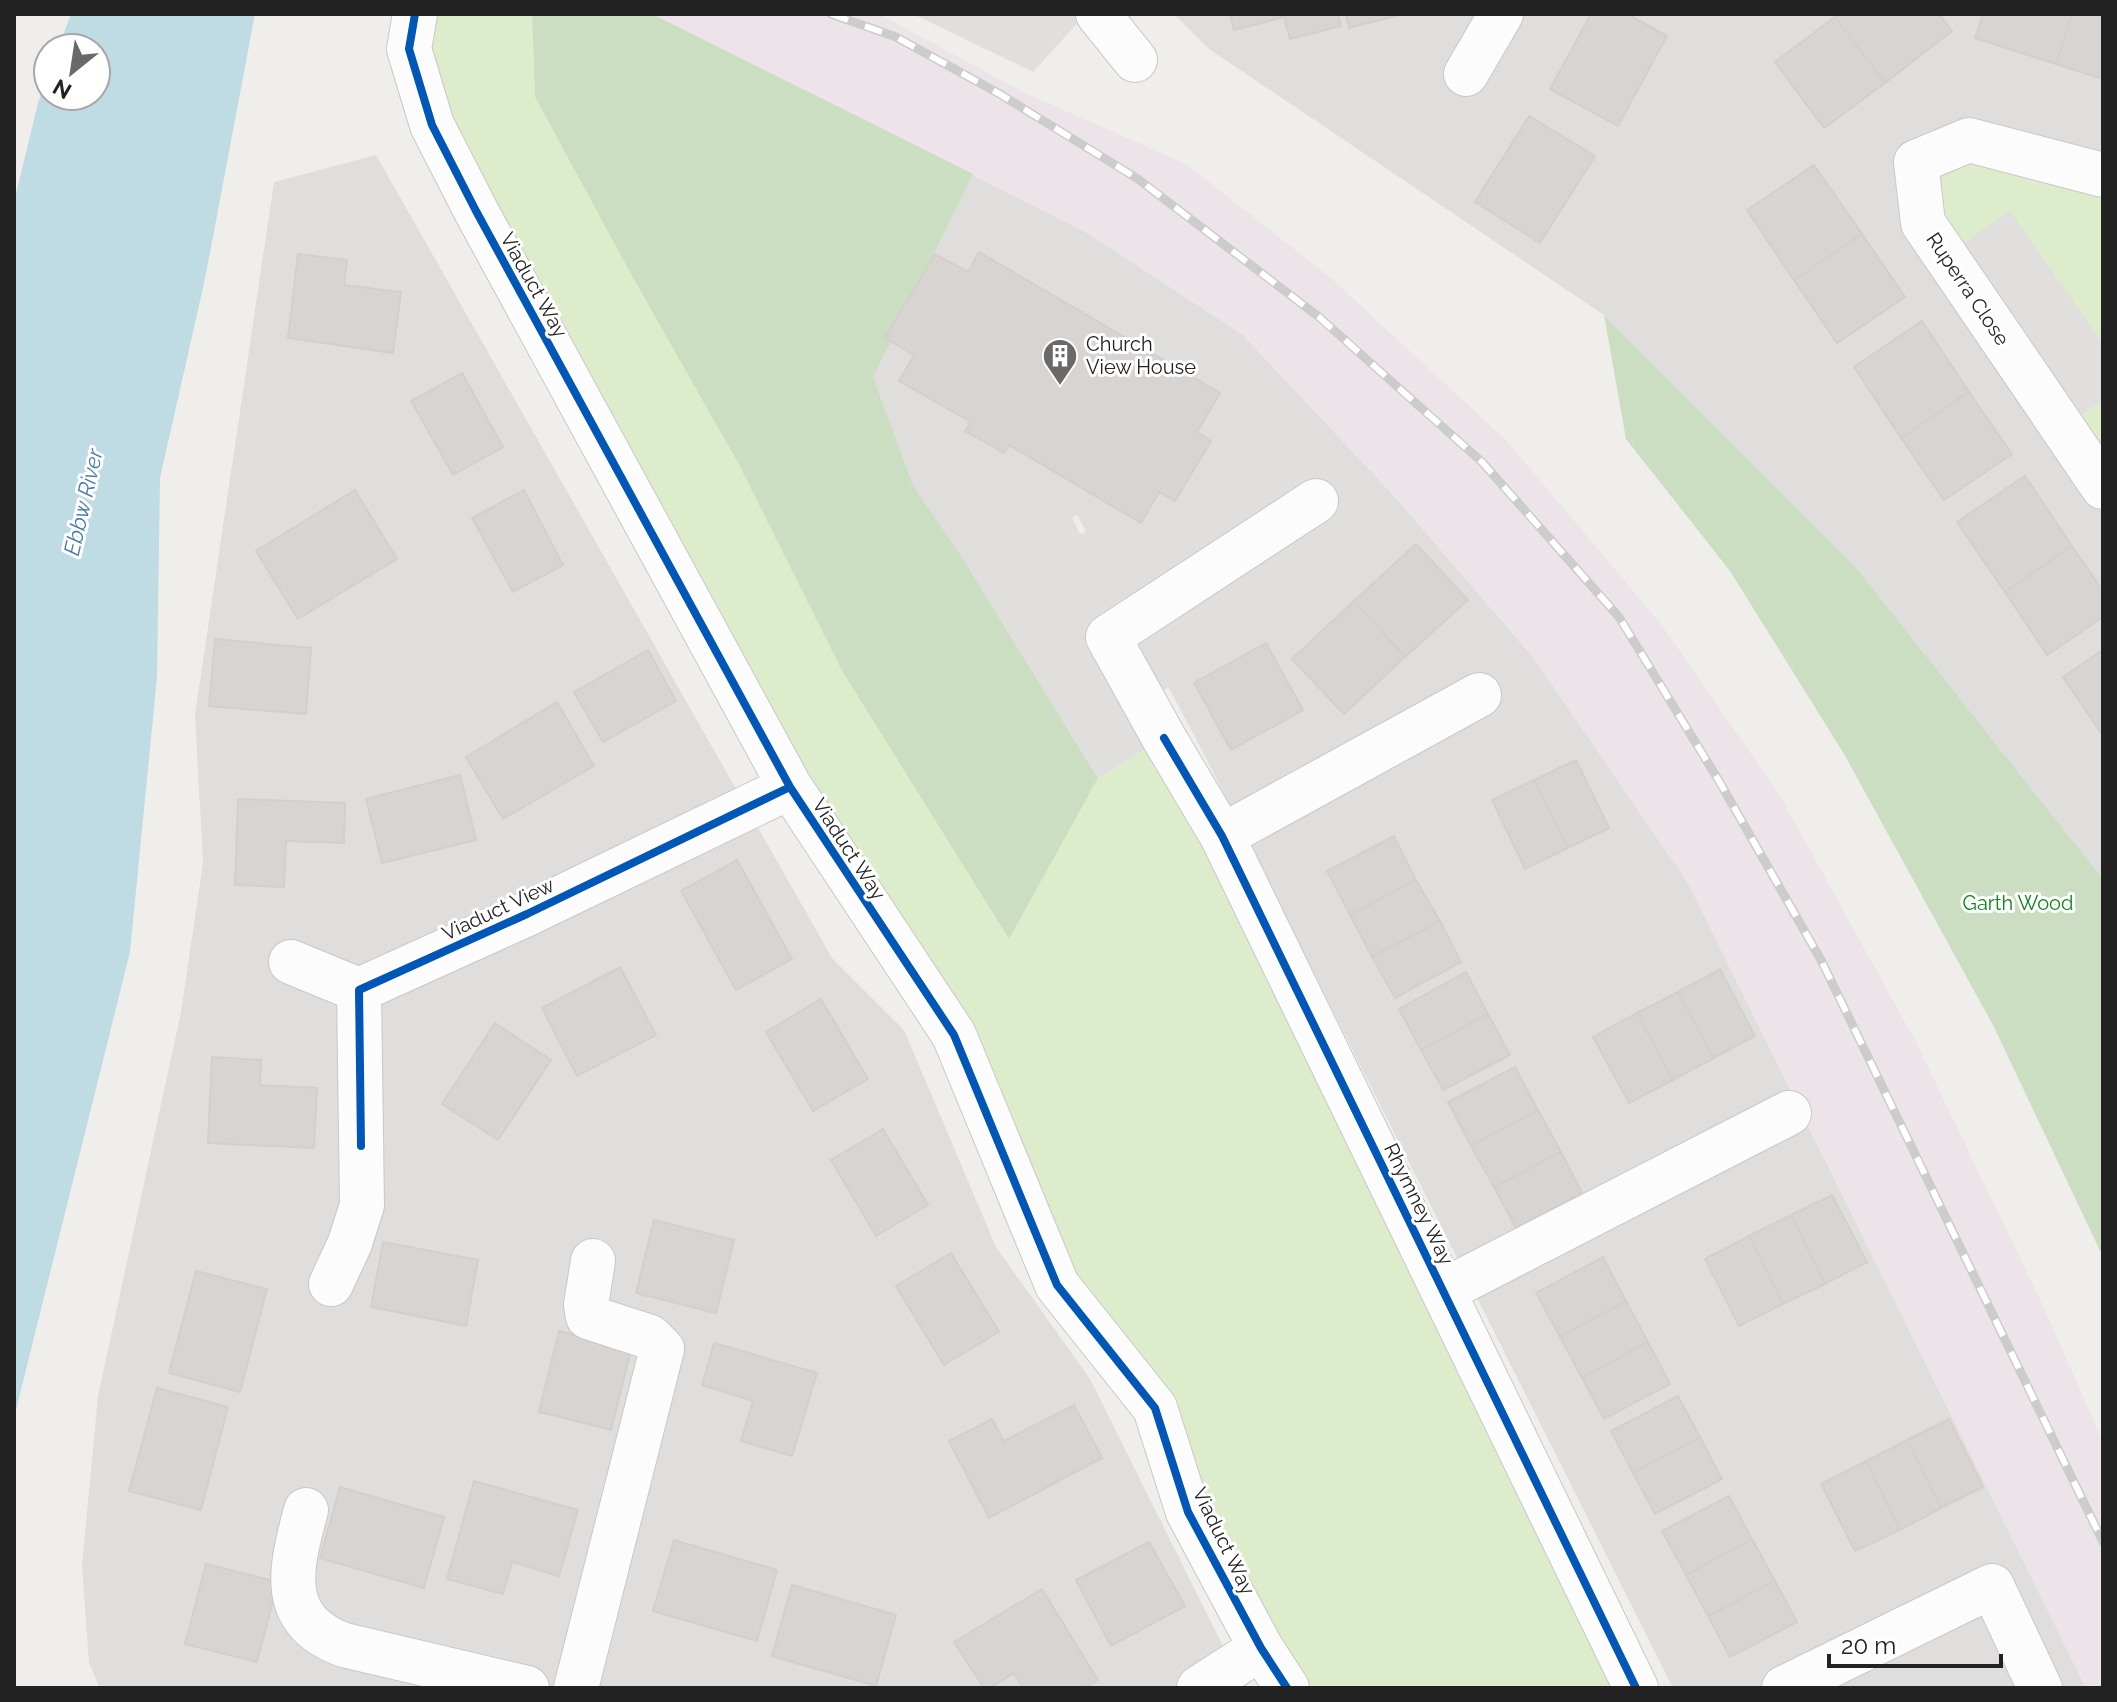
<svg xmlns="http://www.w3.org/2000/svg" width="2117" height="1702" font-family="Raleway,sans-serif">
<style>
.residential{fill:#dfdedc}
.industrial{fill:#ede4e9}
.grass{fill:#ddeccb}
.forest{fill:#cbdec1}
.parking{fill:#e0dfde}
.water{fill:#bfdbe3}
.building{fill:#d7d4d2;stroke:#d3d0cc;stroke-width:2}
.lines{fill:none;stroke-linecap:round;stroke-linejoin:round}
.minor-casing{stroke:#c9c8c7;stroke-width:46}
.minor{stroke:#fdfcfc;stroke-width:44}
.rail-casing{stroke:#ccc;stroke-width:9}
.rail{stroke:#fff;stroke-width:6;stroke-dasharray:18;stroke-linecap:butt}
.cycleway-casing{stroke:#fff;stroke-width:13}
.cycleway{stroke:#0057b8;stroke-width:8}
.labels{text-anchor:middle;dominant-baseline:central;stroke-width:6;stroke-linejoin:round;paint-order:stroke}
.street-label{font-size:20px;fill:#222;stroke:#fff}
.poi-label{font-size:20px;fill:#222;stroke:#fff;text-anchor:start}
.park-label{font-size:20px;fill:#0c8416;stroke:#fff}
.water-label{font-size:22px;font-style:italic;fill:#4a7aab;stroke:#fff}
</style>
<rect width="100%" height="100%" fill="#f0eeeb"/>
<path class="residential" d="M 1174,14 L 2103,14 L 2103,879 L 1854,565 L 1604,315 L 1209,49 Z
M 376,155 L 832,958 L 904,1030 L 996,1247 L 1090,1379 L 1244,1688 L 100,1688 L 89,1663 L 82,1565 L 98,1396 L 181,1012 L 203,863 L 195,715 L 274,182 Z
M 920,166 L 973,174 L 1089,234 L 1243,335 L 1396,498 L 1533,657 L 1688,883 L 2086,1688 L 1673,1688 L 1204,754 L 1077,515 L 964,579 L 880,469 L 863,267 Z"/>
<path class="industrial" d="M 652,14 L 879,14 L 1023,92 L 1186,164 L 1331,278 L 1506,440 L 1661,624 L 1779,794 L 1916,1042 L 2044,1308 L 2103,1442 L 2103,1688 L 2086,1688 L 1688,883 L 1533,657 L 1396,498 L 1243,335 L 1089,234 Z"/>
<path class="grass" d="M 415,14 L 532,14 L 535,97 L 632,276 L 738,463 L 841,669 L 1009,939 L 1098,778 L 1164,738 L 1636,1688 L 1287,1688 L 1155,1408 L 1057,1285 L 954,1035 L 476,211 Z
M 1969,140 L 2103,175 L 2103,344 L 2010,212 L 1944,257 L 1916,162 Z
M 2103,400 L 2103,487 L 2063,427 Z"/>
<path class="forest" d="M 532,14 L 652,14 L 973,174 L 873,377 L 913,486 L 967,565 L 1098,778 L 1009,939 L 841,669 L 738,463 L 632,276 L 535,97 Z
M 1604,315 L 1854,565 L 2103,879 L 2103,1257 L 1994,1027 L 1844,754 L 1730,571 L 1626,439 Z"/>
<path class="parking" d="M 913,14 L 1086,14 L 1033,72 Z
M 2010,211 L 2103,344 L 2103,400 L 2063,427 L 1944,257 Z
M 1247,428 L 1358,490 L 1281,619 L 1145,701 L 1164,738 L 1098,778 L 967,565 L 1068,509 L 1080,534 L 1119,522 L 1146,566 L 1184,536 Z"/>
<path class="water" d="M 71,14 L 255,14 L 205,279 L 160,478 L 157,677 L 130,952 L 14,1418 L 14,202 L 38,103 L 48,76 L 48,96 L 96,96 L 96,48 L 58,48 Z"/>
<path class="building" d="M 1230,14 L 1338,14 L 1341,26 L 1290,39 L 1284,17 L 1234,30 Z
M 1346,14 L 1395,14 L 1396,16 L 1349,28 Z
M 1591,14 L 1627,14 L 1667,36 L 1618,126 L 1550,89 Z
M 1839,14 L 1939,14 L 1952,31 L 1885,83 L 1835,17 Z
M 1983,14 L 2072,14 L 2056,64 L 1975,38 Z
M 2072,14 L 2103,14 L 2103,79 L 2056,64 Z
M 1835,17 L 1885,83 L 1824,128 L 1775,62 Z
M 1529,116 L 1595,156 L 1540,243 L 1475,202 Z
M 1814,165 L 1862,234 L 1794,280 L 1747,210 Z
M 1862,234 L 1905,297 L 1837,343 L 1794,280 Z
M 979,252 L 1220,393 L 1197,432 L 1211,441 L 1175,501 L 1159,492 L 1141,523 L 1009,445 L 1004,453 L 965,431 L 971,422 L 899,381 L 914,355 L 885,338 L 935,254 L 968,272 Z
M 298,254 L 347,260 L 344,285 L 401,292 L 393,353 L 288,338 Z
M 1922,321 L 1969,392 L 1901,438 L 1854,367 Z
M 462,373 L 503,447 L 453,475 L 411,401 Z
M 1969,392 L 2012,454 L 1944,500 L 1901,438 Z
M 2025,476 L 2072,546 L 2005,592 L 1957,522 Z
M 355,490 L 397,559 L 298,619 L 256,551 Z
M 524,490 L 563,565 L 513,592 L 472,518 Z
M 1416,544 L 1468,600 L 1405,657 L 1354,601 Z
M 2072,546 L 2103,591 L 2103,617 L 2047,655 L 2005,592 Z
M 1354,601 L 1405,657 L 1344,714 L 1292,659 Z
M 215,639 L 311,648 L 306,714 L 209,706 Z
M 1266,643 L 1303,710 L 1231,750 L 1194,683 Z
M 648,650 L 676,701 L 603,742 L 574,692 Z
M 2103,650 L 2103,736 L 2063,677 Z
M 557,702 L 594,766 L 503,819 L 466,757 Z
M 1576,760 L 1609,828 L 1568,848 L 1534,780 Z
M 460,775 L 476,840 L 382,863 L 366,799 Z
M 1534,780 L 1568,848 L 1525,869 L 1492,800 Z
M 238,799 L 345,803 L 344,843 L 286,841 L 284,887 L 235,885 Z
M 1394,836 L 1416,880 L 1350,915 L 1327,871 Z
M 737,860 L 792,959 L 736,990 L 681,891 Z
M 1416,880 L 1440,921 L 1372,957 L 1350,915 Z
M 1440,921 L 1461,962 L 1395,998 L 1372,957 Z
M 620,967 L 656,1035 L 577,1076 L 542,1008 Z
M 1720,969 L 1755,1036 L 1714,1058 L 1678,992 Z
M 1466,972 L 1488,1014 L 1421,1050 L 1399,1009 Z
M 1678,992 L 1714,1058 L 1673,1080 L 1637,1013 Z
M 821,999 L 868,1079 L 813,1111 L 766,1032 Z
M 1637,1013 L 1673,1080 L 1629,1103 L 1593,1037 Z
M 1488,1014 L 1510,1055 L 1443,1090 L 1421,1050 Z
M 495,1023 L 551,1060 L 498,1140 L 442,1104 Z
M 212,1057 L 261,1060 L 260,1085 L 317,1088 L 314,1148 L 208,1143 Z
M 1515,1067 L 1538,1110 L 1471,1146 L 1448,1102 Z
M 1538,1110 L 1561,1152 L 1494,1187 L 1471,1146 Z
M 883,1129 L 928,1205 L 876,1236 L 831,1160 Z
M 1561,1152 L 1582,1193 L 1516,1228 L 1494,1187 Z
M 1832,1195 L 1867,1262 L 1825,1284 L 1791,1215 Z
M 1791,1215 L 1825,1284 L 1783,1304 L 1749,1236 Z
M 654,1220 L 734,1240 L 716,1313 L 636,1293 Z
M 1749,1236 L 1783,1304 L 1739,1326 L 1705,1259 Z
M 383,1242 L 478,1260 L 466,1326 L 371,1307 Z
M 951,1253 L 999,1332 L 944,1365 L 896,1286 Z
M 1603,1257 L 1626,1301 L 1560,1337 L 1536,1293 Z
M 196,1271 L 267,1289 L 240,1392 L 169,1373 Z
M 1626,1301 L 1648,1342 L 1582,1378 L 1560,1337 Z
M 559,1331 L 631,1350 L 611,1430 L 539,1412 Z
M 1648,1342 L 1670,1384 L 1604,1419 L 1582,1378 Z
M 714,1343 L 817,1373 L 792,1456 L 741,1441 L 753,1401 L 702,1385 Z
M 157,1388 L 228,1407 L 201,1510 L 129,1491 Z
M 1678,1396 L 1700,1437 L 1633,1473 L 1611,1431 Z
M 1074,1405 L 1102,1458 L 989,1518 L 949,1441 L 992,1419 L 1004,1441 Z
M 1949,1419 L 1983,1487 L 1941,1508 L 1907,1440 Z
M 1700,1437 L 1722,1479 L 1655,1514 L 1633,1473 Z
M 1907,1440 L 1941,1508 L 1900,1530 L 1866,1461 Z
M 1866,1461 L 1900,1530 L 1855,1551 L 1821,1484 Z
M 474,1481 L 578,1510 L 559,1576 L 512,1562 L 503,1594 L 447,1579 Z
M 340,1487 L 444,1517 L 424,1588 L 320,1558 Z
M 1729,1496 L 1752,1539 L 1686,1575 L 1662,1531 Z
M 1752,1539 L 1775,1581 L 1708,1616 L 1686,1575 Z
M 674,1540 L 777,1570 L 757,1641 L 653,1611 Z
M 1149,1542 L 1185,1606 L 1111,1646 L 1076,1580 Z
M 206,1564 L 278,1582 L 257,1662 L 185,1644 Z
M 1775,1581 L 1797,1622 L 1730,1657 L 1708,1616 Z
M 792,1585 L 896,1615 L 876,1686 L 772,1656 Z
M 1042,1589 L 1098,1680 L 1084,1688 L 1023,1688 L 1014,1673 L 990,1688 L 984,1688 L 954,1642 Z"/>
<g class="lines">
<defs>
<path id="minor" d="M 415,14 L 409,49 L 432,125 L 476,211 L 790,787 L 954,1035 L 1057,1285 L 1155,1408 L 1188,1512 L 1261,1648 L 1287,1688
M 1098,14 L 1135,60
M 1466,74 L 1501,14
M 2103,175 L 1969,140 L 1916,162 L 1923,223 L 2103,487
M 1316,501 L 1108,637 L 1164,738 L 1222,836 L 1636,1688
M 1222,836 L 1479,695
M 291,962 L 359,990
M 331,1284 L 350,1243 L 362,1205 L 359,990 L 527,914 L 790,787
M 1443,1291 L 1789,1113
M 306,1510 C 291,1567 276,1620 344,1645 L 527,1688
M 576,1688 L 662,1349 L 650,1337 L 588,1317 L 586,1305 L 593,1261
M 1199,1688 L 1261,1648
M 1784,1688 L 1992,1586 L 2040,1688"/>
</defs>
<use href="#minor" class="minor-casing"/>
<use href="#minor" class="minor"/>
<defs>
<path id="rail" d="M 831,14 L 896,37 L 998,93 L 1138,179 L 1319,317 L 1482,462 L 1619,617 L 1719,781 L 1821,960 L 2103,1542"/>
</defs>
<use href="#rail" class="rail-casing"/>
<use href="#rail" class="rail"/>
<defs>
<path id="cycleway" d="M 415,14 L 409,49 L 432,125 L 476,211 L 790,787 L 954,1035 L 1057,1285 L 1155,1408 L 1188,1512 L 1261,1648 L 1287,1688
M 1164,738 L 1222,836 L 1636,1688
M 361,1146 L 359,990 L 527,914 L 790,787"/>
</defs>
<use href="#cycleway" class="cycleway-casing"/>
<use href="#cycleway" class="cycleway"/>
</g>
<defs>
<symbol id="building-pin" viewBox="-11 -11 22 30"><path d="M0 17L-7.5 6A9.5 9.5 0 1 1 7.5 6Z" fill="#6a6968" stroke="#fff"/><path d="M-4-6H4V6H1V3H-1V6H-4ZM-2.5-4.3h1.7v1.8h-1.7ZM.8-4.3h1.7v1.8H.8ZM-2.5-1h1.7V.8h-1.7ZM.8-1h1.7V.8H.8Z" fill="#fff"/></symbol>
</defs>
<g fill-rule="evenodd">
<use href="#building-pin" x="1040" y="336" width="40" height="54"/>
</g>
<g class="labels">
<g class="street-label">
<text transform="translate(534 285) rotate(61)">Viaduct Way</text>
<text transform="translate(1968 289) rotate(56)">Ruperra Close</text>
<text transform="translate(849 849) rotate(57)">Viaduct Way</text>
<text transform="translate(498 909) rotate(-25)">Viaduct View</text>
<text transform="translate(1419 1204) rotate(64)">Rhymney Way</text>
<text transform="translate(1224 1541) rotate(64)">Viaduct Way</text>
</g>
<g class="poi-label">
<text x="1086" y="344">Church<tspan x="1086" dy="23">View House</tspan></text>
</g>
<g class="park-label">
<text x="2018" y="903">Garth Wood</text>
</g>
<g class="water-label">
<text transform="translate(83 502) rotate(-77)">Ebbw River</text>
</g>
</g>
<rect width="2117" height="1702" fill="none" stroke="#222222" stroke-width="32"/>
<g transform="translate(72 72) rotate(210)"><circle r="38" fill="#ffffff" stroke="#a7a7a7" stroke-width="2"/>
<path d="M0-6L14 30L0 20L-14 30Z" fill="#6a6968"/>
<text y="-12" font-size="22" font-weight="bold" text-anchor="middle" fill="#222222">N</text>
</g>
<path d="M1829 1654v12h172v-12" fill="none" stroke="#222222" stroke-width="4"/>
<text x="1841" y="1654" font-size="24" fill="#222222" stroke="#ffffff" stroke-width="6" paint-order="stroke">20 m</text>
</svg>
